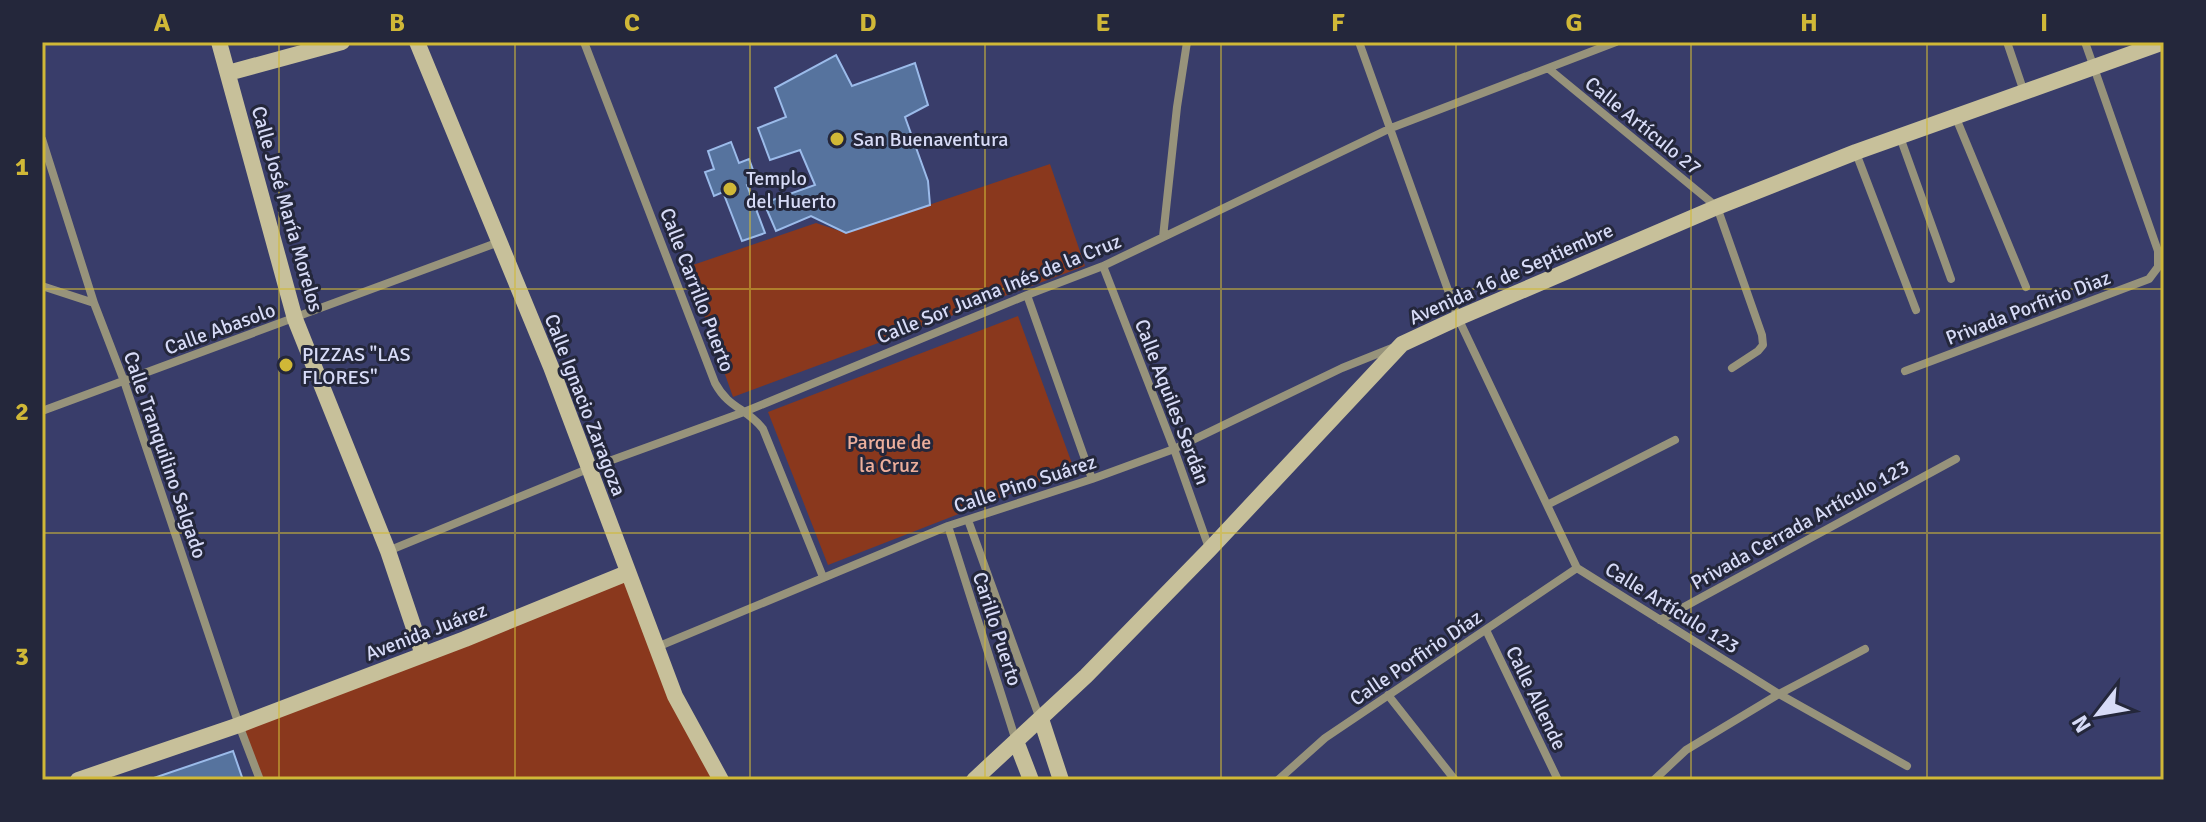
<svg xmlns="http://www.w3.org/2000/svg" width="2206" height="822" font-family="Signika,sans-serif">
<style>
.green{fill:#8a381d}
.building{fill:#56739e;stroke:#9bbbea;stroke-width:2}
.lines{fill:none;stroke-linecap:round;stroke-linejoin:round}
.street{stroke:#97937b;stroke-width:8}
.secondary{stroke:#c7c09a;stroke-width:16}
.grid{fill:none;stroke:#d0b837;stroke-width:2;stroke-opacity:0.55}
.poi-dot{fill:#d0b837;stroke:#24273b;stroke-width:3}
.labels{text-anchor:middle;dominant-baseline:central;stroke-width:6;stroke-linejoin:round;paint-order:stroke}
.street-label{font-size:20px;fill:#d7dbf7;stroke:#24273b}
.poi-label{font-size:20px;fill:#d7dbf7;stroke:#24273b;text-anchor:start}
.park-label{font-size:20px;fill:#edaf9c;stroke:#24273b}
.neatline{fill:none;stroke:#d0b837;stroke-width:3}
.grid-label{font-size:26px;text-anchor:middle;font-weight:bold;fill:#d0b837}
</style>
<rect width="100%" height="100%" fill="#393d6a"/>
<path class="green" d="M 1050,164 L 1085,266 L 733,397 L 687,267 L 816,223 L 846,233 Z
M 1018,316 L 1074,469 L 828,565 L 768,412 Z
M 627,573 L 721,780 L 260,780 L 239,725 Z"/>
<path class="building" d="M 836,55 L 852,86 L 915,63 L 928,105 L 905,117 L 928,181 L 930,205 L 846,233 L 811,216 L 776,231 L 764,203 L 815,185 L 800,150 L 770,160 L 758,128 L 786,117 L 775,88 Z
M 731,142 L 739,163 L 749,159 L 757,181 L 747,185 L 765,233 L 742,241 L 723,192 L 714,196 L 705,172 L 714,169 L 708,151 Z
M 233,751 L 243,780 L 148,780 Z"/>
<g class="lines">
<path class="street" d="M 584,42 L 715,383 C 729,409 747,408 763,429 L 823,577
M 1359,42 L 1458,318 L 1577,568 L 1779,694 L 1907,766
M 2007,42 L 2024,92
M 1549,69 L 1717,207 L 1762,335 L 1763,345 L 1758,351 L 1732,368
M 1956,118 L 2026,287
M 1900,137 L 1951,279
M 42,139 L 94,303 L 124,381 L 239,725 L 260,780
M 1856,153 L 1916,310
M 1163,237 L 1177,107 L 1187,42
M 1103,266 L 1174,449 L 1209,548
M 42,286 L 94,303
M 1027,295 L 1092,479
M 1905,371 L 2149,279 L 2158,267 L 2158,251 L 2085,42
M 42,411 L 499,242
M 1547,505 L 1675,440
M 968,520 L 1040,719
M 948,526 L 1016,741
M 388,551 L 590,468 L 744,412 L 1027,295 L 1103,266 L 1391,128 L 1616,42
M 1660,620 L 1956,459
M 1486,630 L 1558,780
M 657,647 L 948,526 L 1092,479 L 1174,449 L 1342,368 L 1392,348
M 1388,695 L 1455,780
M 1278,780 L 1325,738 L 1577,568
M 1654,780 L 1686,750 L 1779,694 L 1865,649"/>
<path class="secondary" d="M 219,42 L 295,319 L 388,551 L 423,655
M 417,42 L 551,367 L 675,696 L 721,780
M 228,73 L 342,42
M 1041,719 L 1061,780
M 1016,741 L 1031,780
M 78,780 L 239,725 L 465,639 L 627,573
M 974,780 L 1086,676 L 1210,549 L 1402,344 L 1458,318 L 1717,207 L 1856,152 L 2164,42"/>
</g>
<path class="grid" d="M 279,42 L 279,780M 515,42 L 515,780M 750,42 L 750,780M 985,42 L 985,780M 1221,42 L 1221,780M 1456,42 L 1456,780M 1691,42 L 1691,780M 1927,42 L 1927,780M 42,289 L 2164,289M 42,533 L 2164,533"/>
<g class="poi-dot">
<circle cx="837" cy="139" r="8"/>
<circle cx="730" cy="189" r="8"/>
<circle cx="286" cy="365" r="8"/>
</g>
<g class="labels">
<g class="street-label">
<text transform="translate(1643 126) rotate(39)">Calle Artículo 27</text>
<text transform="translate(287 209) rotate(74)">Calle José María Morelos</text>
<text transform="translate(1511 274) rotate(-24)">Avenida 16 de Septiembre</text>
<text transform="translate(999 289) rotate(-22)">Calle Sor Juana Inés de la Cruz</text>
<text transform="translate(697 290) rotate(69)">Calle Carrillo Puerto</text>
<text transform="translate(2028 308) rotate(-21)">Privada Porfirio Diaz</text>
<text transform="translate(220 329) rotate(-20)">Calle Abasolo</text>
<text transform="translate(1172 402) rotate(69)">Calle Aquiles Serdán</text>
<text transform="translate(585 405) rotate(69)">Calle Ignacio Zaragoza</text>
<text transform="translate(165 455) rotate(71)">Calle Tranquilino Salgado</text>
<text transform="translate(1025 484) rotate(-18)">Calle Pino Suárez</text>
<text transform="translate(1800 525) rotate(-29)">Privada Cerrada Artículo 123</text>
<text transform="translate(1672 608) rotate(32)">Calle Artículo 123</text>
<text transform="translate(997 629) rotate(72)">Carillo Puerto</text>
<text transform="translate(426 632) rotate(-21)">Avenida Juárez</text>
<text transform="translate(1416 658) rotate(-34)">Calle Porfirio Díaz</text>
<text transform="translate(1536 698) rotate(64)">Calle Allende</text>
</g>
<g class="poi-label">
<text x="853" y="139">San Buenaventura</text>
<text x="746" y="178">Templo<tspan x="746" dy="23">del Huerto</tspan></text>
<text x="302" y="354">PIZZAS "LAS<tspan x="302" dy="23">FLORES"</tspan></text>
</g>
<g class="park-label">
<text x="889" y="442">Parque de<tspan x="889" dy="23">la Cruz</tspan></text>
</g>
</g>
<rect width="2206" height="822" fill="none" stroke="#24273b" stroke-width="88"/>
<g transform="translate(2098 714) rotate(239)" stroke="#24273b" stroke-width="6" paint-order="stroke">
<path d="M0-6L14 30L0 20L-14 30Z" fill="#d7dbf7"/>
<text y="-12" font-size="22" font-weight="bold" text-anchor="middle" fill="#d7dbf7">N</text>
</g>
<rect x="44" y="44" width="2118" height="734" class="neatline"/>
<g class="grid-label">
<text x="162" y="31">A</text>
<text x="397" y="31">B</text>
<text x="632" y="31">C</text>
<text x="868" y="31">D</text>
<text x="1103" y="31">E</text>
<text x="1338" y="31">F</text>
<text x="1574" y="31">G</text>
<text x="1809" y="31">H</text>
<text x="2044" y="31">I</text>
<text x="22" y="175">1</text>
<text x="22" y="420">2</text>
<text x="22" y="665">3</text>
</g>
</svg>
